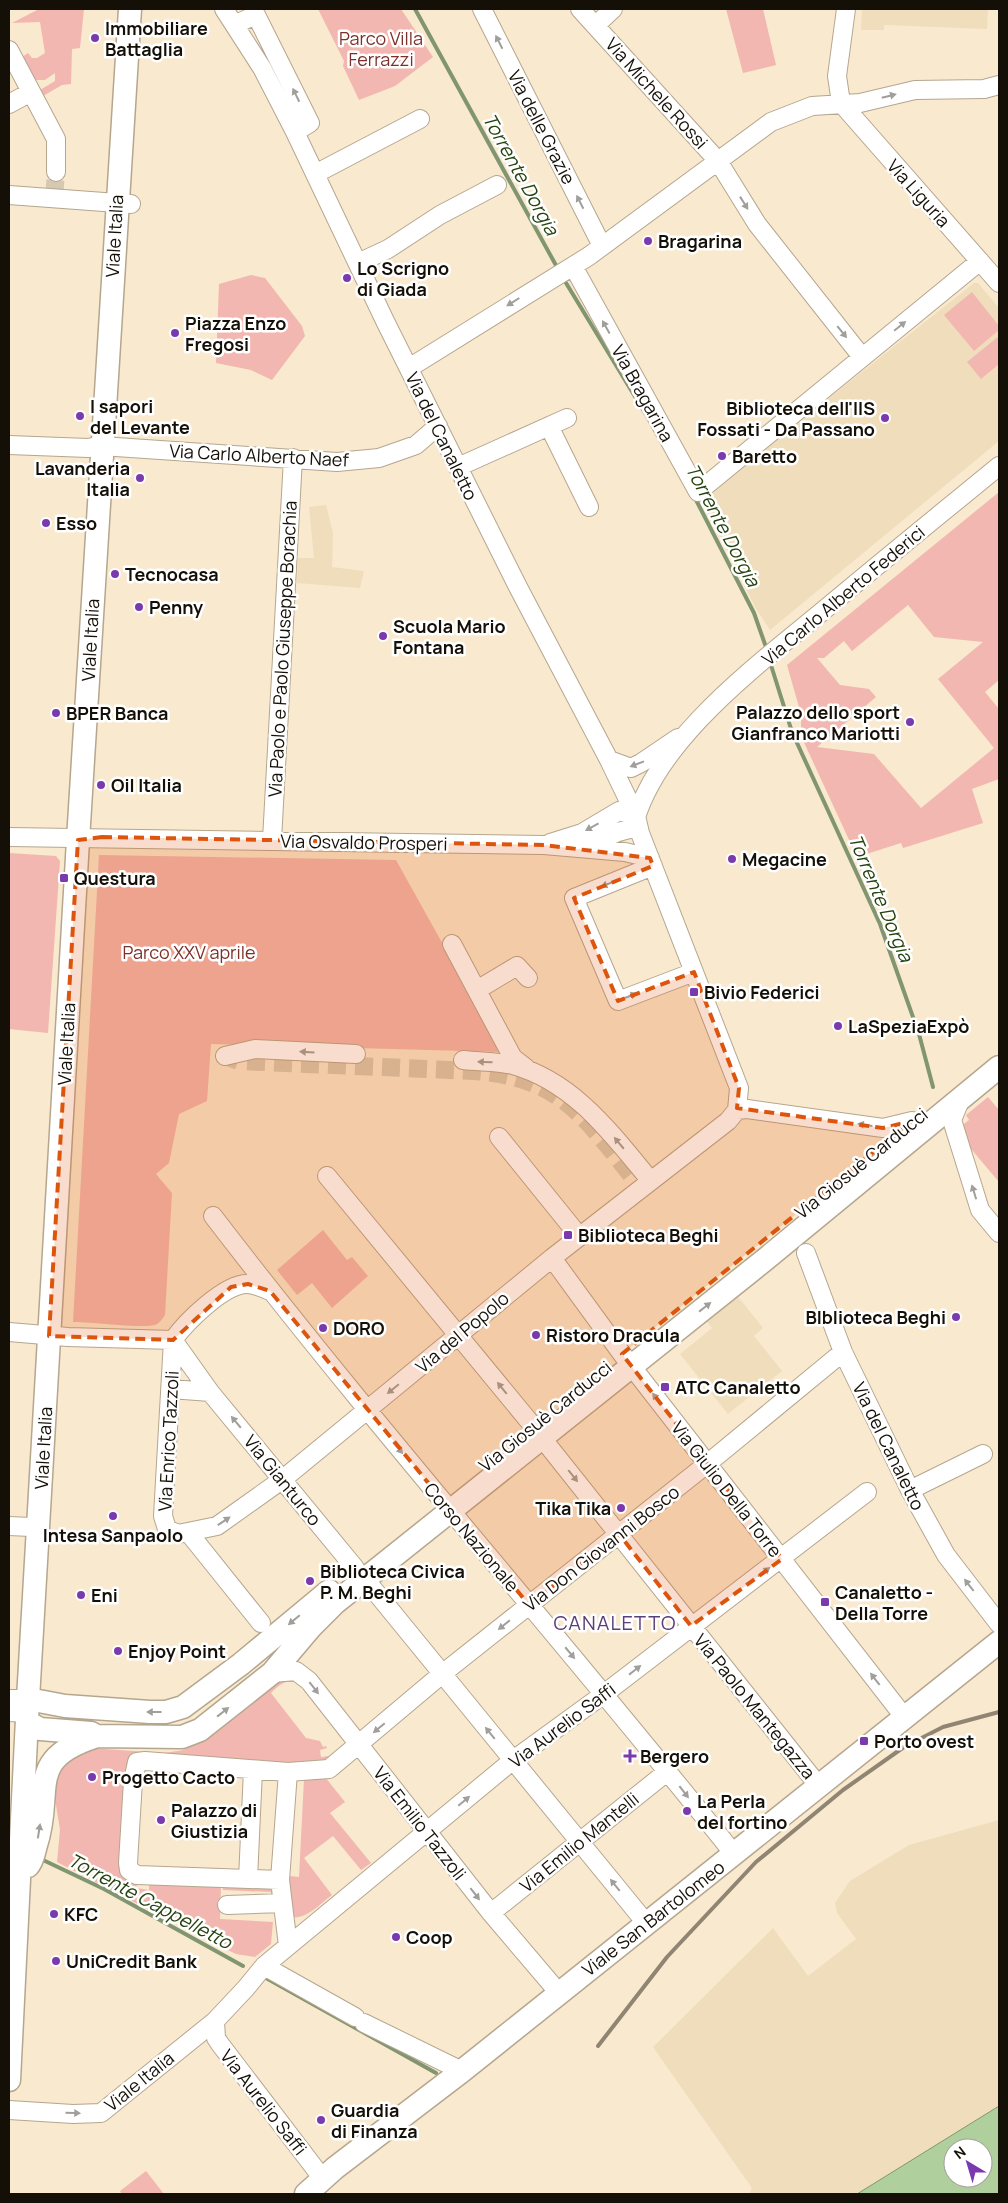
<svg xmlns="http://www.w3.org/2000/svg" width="1008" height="2203" font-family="Manrope,sans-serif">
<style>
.built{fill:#f0ddbc}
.green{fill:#f2b7b0;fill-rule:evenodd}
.water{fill:#afd09d;stroke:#819670;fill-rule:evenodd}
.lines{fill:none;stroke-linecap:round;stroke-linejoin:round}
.stream{stroke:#819670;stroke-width:4}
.minor-tunnel{stroke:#d7c8b1;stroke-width:18;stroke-dasharray:18 9;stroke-linecap:butt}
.minor-casing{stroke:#b5a68e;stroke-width:20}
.major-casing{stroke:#b5a68e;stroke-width:25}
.minor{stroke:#fff;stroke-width:18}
.major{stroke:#fff;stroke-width:22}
.rail{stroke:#908573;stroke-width:4}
.oneway{fill:#a19f9c}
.marked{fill:#dd550c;fill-opacity:0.2;stroke:#dd550c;stroke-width:4;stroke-dasharray:10 6;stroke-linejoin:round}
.poi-dot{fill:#7a3aae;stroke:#fff;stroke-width:2}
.labels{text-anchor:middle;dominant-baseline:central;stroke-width:5;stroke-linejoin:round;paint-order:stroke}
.poi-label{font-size:18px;font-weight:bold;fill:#151007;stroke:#fff;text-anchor:start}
.park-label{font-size:18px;fill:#7c302a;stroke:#fff}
.street-label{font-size:18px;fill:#151007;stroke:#fff}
.water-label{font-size:19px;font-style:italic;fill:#25430f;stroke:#fff}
.quarter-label{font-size:20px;letter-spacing:1px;fill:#5c3e79;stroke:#fff}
</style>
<rect width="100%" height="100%" fill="#f9e9cf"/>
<path class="built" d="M 862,9 L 988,9 L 987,29 L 884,25 L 884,30 L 861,30 Z
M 974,283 L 978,283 L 999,308 L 999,441 L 770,630 L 755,607 L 702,499 Z
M 326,505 L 333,533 L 332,567 L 364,571 L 360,588 L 297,583 L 298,558 L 314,558 L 309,507 Z
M 735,1293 L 763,1328 L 754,1336 L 782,1371 L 728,1414 L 680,1354 L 712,1328 L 704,1318 Z
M 999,1820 L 999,2106 L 857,2194 L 749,2194 L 752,2188 L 653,2047 L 773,1928 L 808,1976 L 856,1939 L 837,1913 L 835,1903 L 850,1881 L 909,1845 Z"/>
<path class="green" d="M 39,9 L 84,9 L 80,48 L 72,49 L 71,84 L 62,85 L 43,96 L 40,90 L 55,81 L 55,73 L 45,80 L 35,80 L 22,57 L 28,53 L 32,58 L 37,58 L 45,53 L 40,22 L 12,23 Z
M 318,9 L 401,9 L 433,57 L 395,86 L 359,100 L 343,66 L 344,61 Z
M 726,9 L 763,9 L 776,65 L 743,73 Z
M 251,275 L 265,278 L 302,326 L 305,336 L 272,380 L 251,370 L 216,363 L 219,284 Z
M 972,292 L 999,326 L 999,330 L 974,351 L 944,315 Z
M 999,336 L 999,364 L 981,379 L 967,362 Z
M 999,492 L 999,680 L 985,692 L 999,709 L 999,779 L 972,789 L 983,823 L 903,848 L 901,843 L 857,857 L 801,736 L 801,714 L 787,665 ZM 908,605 L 934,637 L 983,642 L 938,679 L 994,748 L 921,808 L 874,754 L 817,747 L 876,697 L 869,689 L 840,685 L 817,658 L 824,658 L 844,641 L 852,651 Z
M 9,853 L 56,856 L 60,861 L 48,1033 L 9,1029 Z
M 99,855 L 396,860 L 503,1052 L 211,1044 L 207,1101 L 179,1114 L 169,1163 L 156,1174 L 172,1193 L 165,1315 C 163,1318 160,1322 157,1324 C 148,1330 88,1321 73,1322 Z
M 988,1097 L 999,1110 L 999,1182 L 961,1137 L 965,1133 L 960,1127 L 969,1120 L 966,1115 Z
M 323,1230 L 347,1260 L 352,1257 L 368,1276 L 332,1308 L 312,1283 L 297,1295 L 277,1270 Z
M 295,1678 L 301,1684 C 287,1678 280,1684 271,1693 L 306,1738 L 320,1741 L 323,1747 L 326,1746 L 327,1748 L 320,1750 L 321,1757 L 329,1756 L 321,1765 L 130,1769 L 138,1881 L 136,1888 L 149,1890 L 149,1881 L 221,1885 L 220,1919 L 273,1922 L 271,1944 L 255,1957 L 236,1954 L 207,1940 L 57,1862 L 60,1830 L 53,1786 L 58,1766 L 89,1748 L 164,1753 L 184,1750 L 216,1733 L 280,1680 Z
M 325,1777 L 345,1802 L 330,1813 L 371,1863 L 361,1870 L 333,1836 L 304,1858 L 332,1895 C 321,1903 306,1920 291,1917 L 288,1907 L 289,1876 L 299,1877 L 304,1779 Z
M 223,1885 L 273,1888 L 274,1902 L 271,1902 L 271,1892 L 223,1890 Z
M 146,2171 L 164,2194 L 122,2194 L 120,2191 Z"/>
<path class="water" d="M 999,2106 L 999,2194 L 857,2194 ZM 953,2148 L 983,2148 L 983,2178 L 953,2178 Z"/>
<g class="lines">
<path class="stream" d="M 415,9 L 558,269
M 563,278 L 645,413
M 694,496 L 754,613 L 767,650
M 770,662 L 792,732 L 880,924 L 919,1034 L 933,1087
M 43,1860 L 104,1889 L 243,1966
M 266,1978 L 436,2073"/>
<path class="minor-tunnel" d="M 54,198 L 56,172
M 225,1060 L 225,1056 L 239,1061 L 474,1071 C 565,1077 588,1123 641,1187"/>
<defs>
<path id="minor" d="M 224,9 L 262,68 L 295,132 L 385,321 L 518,587 L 609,760 L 636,816 L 640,833 L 739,1088 L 737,1110
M 482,9 L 602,246
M 580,9 L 718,161 L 757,224 L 862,357
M 846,9 L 837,76 L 841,103 L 999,283
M 236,24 L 256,15 L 310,123 L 295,132
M 596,25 L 613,9
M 9,50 L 56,139 L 56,172
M 9,104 L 31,92
M 315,174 L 420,119
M 9,195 L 131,204
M 358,263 L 388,249 L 440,215 L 497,185
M 573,266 L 698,492 L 980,261
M 409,368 L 589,256 L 771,122 L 812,106 L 860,103 L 915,90 L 984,89 L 999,85
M 549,426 L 589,507
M 9,445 L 88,448 L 101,446 L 337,462 L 379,458 L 416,445 L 438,426
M 458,467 L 567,418
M 609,760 L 631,768 L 641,763 L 678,738
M 9,837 L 544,845 L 625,852 L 650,858
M 272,840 L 293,458
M 550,843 L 582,833 L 619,811 L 636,816
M 587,847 L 618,832 L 633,828 C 654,739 762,662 830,605 C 886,558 943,512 999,466
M 653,866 L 574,898 L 618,1001 L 694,972
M 452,944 L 513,1058 L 526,1068
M 477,990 L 517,966 L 528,978
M 225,1056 L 255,1049 L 356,1054
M 463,1060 C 480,1062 497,1061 513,1065 C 574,1082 611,1133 650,1180
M 961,1098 L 952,1120 L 980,1210 L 999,1233
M 737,1110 L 747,1109 L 883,1128 L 912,1121
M 499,1137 L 579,1236
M 327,1176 L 533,1426
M 213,1216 C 380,1434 563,1639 734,1854
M 806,1253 L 843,1352 L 910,1490 L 946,1555 L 999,1624
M 552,1258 L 622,1354 L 905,1718
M 9,1332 L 68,1337 L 173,1340
M 173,1340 L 163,1516 L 167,1529 L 178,1534 L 217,1526 L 283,1479 L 552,1258 L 728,1121 L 737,1110
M 173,1340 L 210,1392 L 355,1568
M 173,1340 C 186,1322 224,1284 247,1284 C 254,1284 263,1288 270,1291
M 171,1389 L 210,1392
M 542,1438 L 818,1785
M 910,1490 L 983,1454
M 9,1526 L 31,1527
M 188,1532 L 261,1623
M 365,1579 L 646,1923
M 272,1673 L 296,1671 L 309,1681 L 491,1913 L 559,1993
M 9,1699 L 28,1699
M 9,1712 L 28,1713
M 248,1879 L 253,1770
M 280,1880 L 137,1875 L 129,1870 L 128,1863 L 133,1781 L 137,1762 L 145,1761 L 288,1772
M 227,1905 L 283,1903
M 491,1913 L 668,1771
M 288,1946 L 280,1880 L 288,1772 L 329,1769 L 442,1674 L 707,1464 L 843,1352
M 264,1966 L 355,2017
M 215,2021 L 216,2038 L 220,2044 L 323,2179
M 364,2023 L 462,2071
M 9,2110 L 73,2114 L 101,2113 L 215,2021 L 246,1988 L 264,1966 L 512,1761 L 604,1694 L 867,1492"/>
<path id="major" d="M 28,1699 L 65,1706 L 150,1712 L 166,1712 L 183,1707 L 241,1664 L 329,1591
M 27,1722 L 40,1729 L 91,1733 L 96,1736 L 182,1737 L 200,1730 L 272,1673 L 311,1627 L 335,1603 L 767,1258 L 999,1067
M 28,1866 C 33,1861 34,1852 36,1845 C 54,1791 24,1760 94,1737
M 9,2080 L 28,1699 L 78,840 L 130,9
M 306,2194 L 335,2168 L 462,2071 L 999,1642"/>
</defs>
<use href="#minor" class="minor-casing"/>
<use href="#major" class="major-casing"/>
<use href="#minor" class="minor"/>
<use href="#major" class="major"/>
<path class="rail" d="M 598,2046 L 667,1957 L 756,1862 L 843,1790 L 904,1747 L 943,1727 L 999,1712"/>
</g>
<defs><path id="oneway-solid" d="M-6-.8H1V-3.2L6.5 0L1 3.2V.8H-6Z" transform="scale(1.25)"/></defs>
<g class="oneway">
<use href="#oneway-solid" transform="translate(499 42) rotate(-117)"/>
<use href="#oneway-solid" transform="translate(296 95) rotate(-116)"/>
<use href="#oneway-solid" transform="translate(889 96) rotate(-14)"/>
<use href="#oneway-solid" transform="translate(580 202) rotate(-117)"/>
<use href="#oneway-solid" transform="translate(744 203) rotate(58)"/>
<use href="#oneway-solid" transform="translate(513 302) rotate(148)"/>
<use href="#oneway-solid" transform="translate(900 326) rotate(-39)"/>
<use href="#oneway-solid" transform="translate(606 327) rotate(-119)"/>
<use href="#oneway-solid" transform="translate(842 332) rotate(51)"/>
<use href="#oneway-solid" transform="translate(637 764) rotate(159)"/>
<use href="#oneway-solid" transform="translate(592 827) rotate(151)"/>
<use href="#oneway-solid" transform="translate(608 884) rotate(158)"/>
<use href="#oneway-solid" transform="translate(630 996) rotate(-21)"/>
<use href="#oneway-solid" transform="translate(307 1052) rotate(-177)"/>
<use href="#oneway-solid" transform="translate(485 1062) rotate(-178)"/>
<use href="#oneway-solid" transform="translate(865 1125) rotate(-172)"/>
<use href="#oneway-solid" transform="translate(619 1143) rotate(-130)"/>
<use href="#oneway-solid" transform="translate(974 1192) rotate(-107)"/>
<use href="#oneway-solid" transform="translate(705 1307) rotate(-38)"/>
<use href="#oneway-solid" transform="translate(502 1388) rotate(-129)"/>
<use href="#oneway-solid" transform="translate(393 1389) rotate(141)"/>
<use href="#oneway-solid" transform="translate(657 1399) rotate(-127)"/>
<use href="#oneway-solid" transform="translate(236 1422) rotate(-130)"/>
<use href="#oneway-solid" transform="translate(398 1448) rotate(50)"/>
<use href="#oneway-solid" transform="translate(573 1476) rotate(51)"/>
<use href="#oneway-solid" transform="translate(224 1521) rotate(-34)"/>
<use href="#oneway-solid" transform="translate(764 1572) rotate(-37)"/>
<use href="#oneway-solid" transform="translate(969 1585) rotate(-128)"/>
<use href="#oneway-solid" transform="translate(294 1620) rotate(140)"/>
<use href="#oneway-solid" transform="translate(504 1625) rotate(141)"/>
<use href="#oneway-solid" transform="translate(570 1653) rotate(50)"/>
<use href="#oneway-solid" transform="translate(635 1670) rotate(-38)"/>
<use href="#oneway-solid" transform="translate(875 1679) rotate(-128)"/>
<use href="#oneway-solid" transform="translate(314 1688) rotate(52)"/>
<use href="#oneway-solid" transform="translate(154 1712) rotate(-180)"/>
<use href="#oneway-solid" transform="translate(223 1712) rotate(-38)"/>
<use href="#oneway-solid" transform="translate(379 1728) rotate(140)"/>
<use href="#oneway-solid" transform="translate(490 1733) rotate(-129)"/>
<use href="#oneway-solid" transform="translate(684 1792) rotate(52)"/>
<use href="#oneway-solid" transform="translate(464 1801) rotate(-40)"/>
<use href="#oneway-solid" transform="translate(39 1831) rotate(-81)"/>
<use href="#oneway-solid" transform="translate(615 1885) rotate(-129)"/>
<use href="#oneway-solid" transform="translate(475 1894) rotate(52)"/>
<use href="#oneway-solid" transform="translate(73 2113) rotate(1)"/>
</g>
<path class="marked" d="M 102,837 L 544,845 L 650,858 L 653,866 L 574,898 L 618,1001 L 694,972 L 739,1088 L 737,1108 L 883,1128 L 912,1121 L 622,1354 L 782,1559 L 691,1626 L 619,1534 L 529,1605 L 270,1291 L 248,1284 L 231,1287 L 173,1340 L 49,1336 L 78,840 Z"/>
<g class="poi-dot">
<circle cx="95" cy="38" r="5"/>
<circle cx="648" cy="241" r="5"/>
<circle cx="347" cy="278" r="5"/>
<circle cx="175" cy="333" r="5"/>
<circle cx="80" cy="416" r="5"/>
<circle cx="885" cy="418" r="5"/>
<circle cx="722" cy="456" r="5"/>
<circle cx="140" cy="478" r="5"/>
<circle cx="46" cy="523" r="5"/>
<circle cx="115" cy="574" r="5"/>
<circle cx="139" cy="607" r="5"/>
<circle cx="383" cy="636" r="5"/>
<circle cx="56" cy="713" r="5"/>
<circle cx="910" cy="722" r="5"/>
<circle cx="101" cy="785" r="5"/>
<circle cx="732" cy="859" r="5"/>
<rect x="59" y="873" width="10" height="10" rx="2.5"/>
<rect x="689" y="987" width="10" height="10" rx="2.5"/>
<circle cx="838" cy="1026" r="5"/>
<rect x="563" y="1230" width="10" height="10" rx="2.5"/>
<circle cx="956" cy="1317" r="5"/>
<circle cx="323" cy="1328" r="5"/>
<circle cx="536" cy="1335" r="5"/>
<rect x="660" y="1382" width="10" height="10" rx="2.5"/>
<circle cx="621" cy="1508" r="5"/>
<circle cx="113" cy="1516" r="5"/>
<circle cx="310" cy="1581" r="5"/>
<circle cx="81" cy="1595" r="5"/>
<rect x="820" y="1597" width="10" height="10" rx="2.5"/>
<circle cx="118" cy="1651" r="5"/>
<rect x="859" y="1736" width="10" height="10" rx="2.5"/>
<path d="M627.5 1748.5h5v5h5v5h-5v5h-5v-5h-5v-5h5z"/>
<circle cx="92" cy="1777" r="5"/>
<circle cx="687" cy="1811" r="5"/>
<circle cx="161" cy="1820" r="5"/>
<circle cx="54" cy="1914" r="5"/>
<circle cx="396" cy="1937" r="5"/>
<circle cx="56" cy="1961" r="5"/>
<circle cx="321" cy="2120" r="5"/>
</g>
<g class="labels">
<g class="poi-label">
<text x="105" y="28">Immobiliare<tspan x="105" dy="21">Battaglia</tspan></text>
<text x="658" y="241">Bragarina</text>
<text x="357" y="268">Lo Scrigno<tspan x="357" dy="21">di Giada</tspan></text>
<text x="185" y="323">Piazza Enzo<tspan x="185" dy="21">Fregosi</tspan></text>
<text x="90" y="406">I sapori<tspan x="90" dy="21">del Levante</tspan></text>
<text x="875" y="408" text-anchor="end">Biblioteca dell'IIS<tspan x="875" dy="21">Fossati - Da Passano</tspan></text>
<text x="732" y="456">Baretto</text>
<text x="130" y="468" text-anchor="end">Lavanderia<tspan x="130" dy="21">Italia</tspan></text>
<text x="56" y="523">Esso</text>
<text x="125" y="574">Tecnocasa</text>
<text x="149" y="607">Penny</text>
<text x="393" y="626">Scuola Mario<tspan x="393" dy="21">Fontana</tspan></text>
<text x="900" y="712" text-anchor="end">Palazzo dello sport<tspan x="900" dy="21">Gianfranco Mariotti</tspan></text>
<text x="66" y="713">BPER Banca</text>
<text x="111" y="785">Oil Italia</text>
<text x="742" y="859">Megacine</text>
<text x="74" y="878">Questura</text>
<text x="704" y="992">Bivio Federici</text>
<text x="848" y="1026">LaSpeziaExpò</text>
<text x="578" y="1235">Biblioteca Beghi</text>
<text x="946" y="1317" text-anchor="end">BIblioteca Beghi</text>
<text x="333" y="1328">DORO</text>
<text x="546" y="1335">Ristoro Dracula</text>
<text x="675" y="1387">ATC Canaletto</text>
<text x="611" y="1508" text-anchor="end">Tika Tika</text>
<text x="113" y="1535" text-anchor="middle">Intesa Sanpaolo</text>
<text x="320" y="1571">Biblioteca Civica<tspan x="320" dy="21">P. M. Beghi</tspan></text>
<text x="835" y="1592">Canaletto -<tspan x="835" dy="21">Della Torre</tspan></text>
<text x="91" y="1595">Eni</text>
<text x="128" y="1651">Enjoy Point</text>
<text x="874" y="1741">Porto ovest</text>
<text x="640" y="1756">Bergero</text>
<text x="102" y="1777">Progetto Cacto</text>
<text x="697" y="1801">La Perla<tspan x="697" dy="21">del fortino</tspan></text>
<text x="171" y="1810">Palazzo di<tspan x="171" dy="21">Giustizia</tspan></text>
<text x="64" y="1914">KFC</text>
<text x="406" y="1937">Coop</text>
<text x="66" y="1961">UniCredit Bank</text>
<text x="331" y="2110">Guardia<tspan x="331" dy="21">di Finanza</tspan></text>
</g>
<g class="park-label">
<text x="381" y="38">Parco Villa<tspan x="381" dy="21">Ferrazzi</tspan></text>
<text x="189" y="952">Parco XXV aprile</text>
</g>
<g class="street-label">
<text transform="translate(657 93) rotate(48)">Via Michele Rossi</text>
<text transform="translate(542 127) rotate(63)">Via delle Grazie</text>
<text transform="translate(919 193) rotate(48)">Via Liguria</text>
<text transform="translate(114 236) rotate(-87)">Viale Italia</text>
<text transform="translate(643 393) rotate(61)">Via Bragarina</text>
<text transform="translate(442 436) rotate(64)">Via del Canaletto</text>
<text transform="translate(259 455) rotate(3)">Via Carlo Alberto Naef</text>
<text transform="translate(843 595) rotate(-40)">Via Carlo Alberto Federici</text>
<text transform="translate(90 640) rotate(-87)">Viale Italia</text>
<text transform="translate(282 649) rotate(-87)">Via Paolo e Paolo Giuseppe Borachia</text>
<text transform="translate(364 842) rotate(1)">Via Osvaldo Prosperi</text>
<text transform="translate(66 1044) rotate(-87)">Viale Italia</text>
<text transform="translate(861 1163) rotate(-39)">Via Giosuè Carducci</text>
<text transform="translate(462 1332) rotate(-40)">Via del Popolo</text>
<text transform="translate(545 1416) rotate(-39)">Via Giosuè Carducci</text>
<text transform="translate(168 1441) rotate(-87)">Via Enrico Tazzoli</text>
<text transform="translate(889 1446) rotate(64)">Via del Canaletto</text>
<text transform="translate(43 1448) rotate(-87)">Viale Italia</text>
<text transform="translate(283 1480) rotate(51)">Via Gianturco</text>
<text transform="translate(727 1489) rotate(52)">Via Giulio Della Torre</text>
<text transform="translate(472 1537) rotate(50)">Corso Nazionale</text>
<text transform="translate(601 1548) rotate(-38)">Via Don Giovanni Bosco</text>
<text transform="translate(755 1706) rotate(51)">Via Paolo Mantegazza</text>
<text transform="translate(562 1725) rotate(-37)">Via Aurelio Saffi</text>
<text transform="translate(420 1823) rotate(52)">Via Emilio Tazzoli</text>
<text transform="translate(579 1842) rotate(-39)">Via Emilio Mantelli</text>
<text transform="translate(653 1918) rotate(-38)">Viale San Bartolomeo</text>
<text transform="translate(139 2081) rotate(-39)">Viale Italia</text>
<text transform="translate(264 2102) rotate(52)">Via Aurelio Saffi</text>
</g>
<g class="water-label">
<text transform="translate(521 174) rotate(61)">Torrente Dorgia</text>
<text transform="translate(723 525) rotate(62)">Torrente Dorgia</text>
<text transform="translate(881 898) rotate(67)">Torrente Dorgia</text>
<text transform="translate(150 1901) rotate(28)">Torrente Cappelletto</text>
</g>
<g class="quarter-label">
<text x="615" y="1622">CANALETTO</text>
</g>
</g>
<rect width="1008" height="2203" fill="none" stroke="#151007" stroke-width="20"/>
<g transform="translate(968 2163) rotate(322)"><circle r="24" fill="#ffffff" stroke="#a19f9c"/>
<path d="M0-4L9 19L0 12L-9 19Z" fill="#7a3aae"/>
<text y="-8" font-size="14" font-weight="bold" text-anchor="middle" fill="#151007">N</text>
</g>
</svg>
